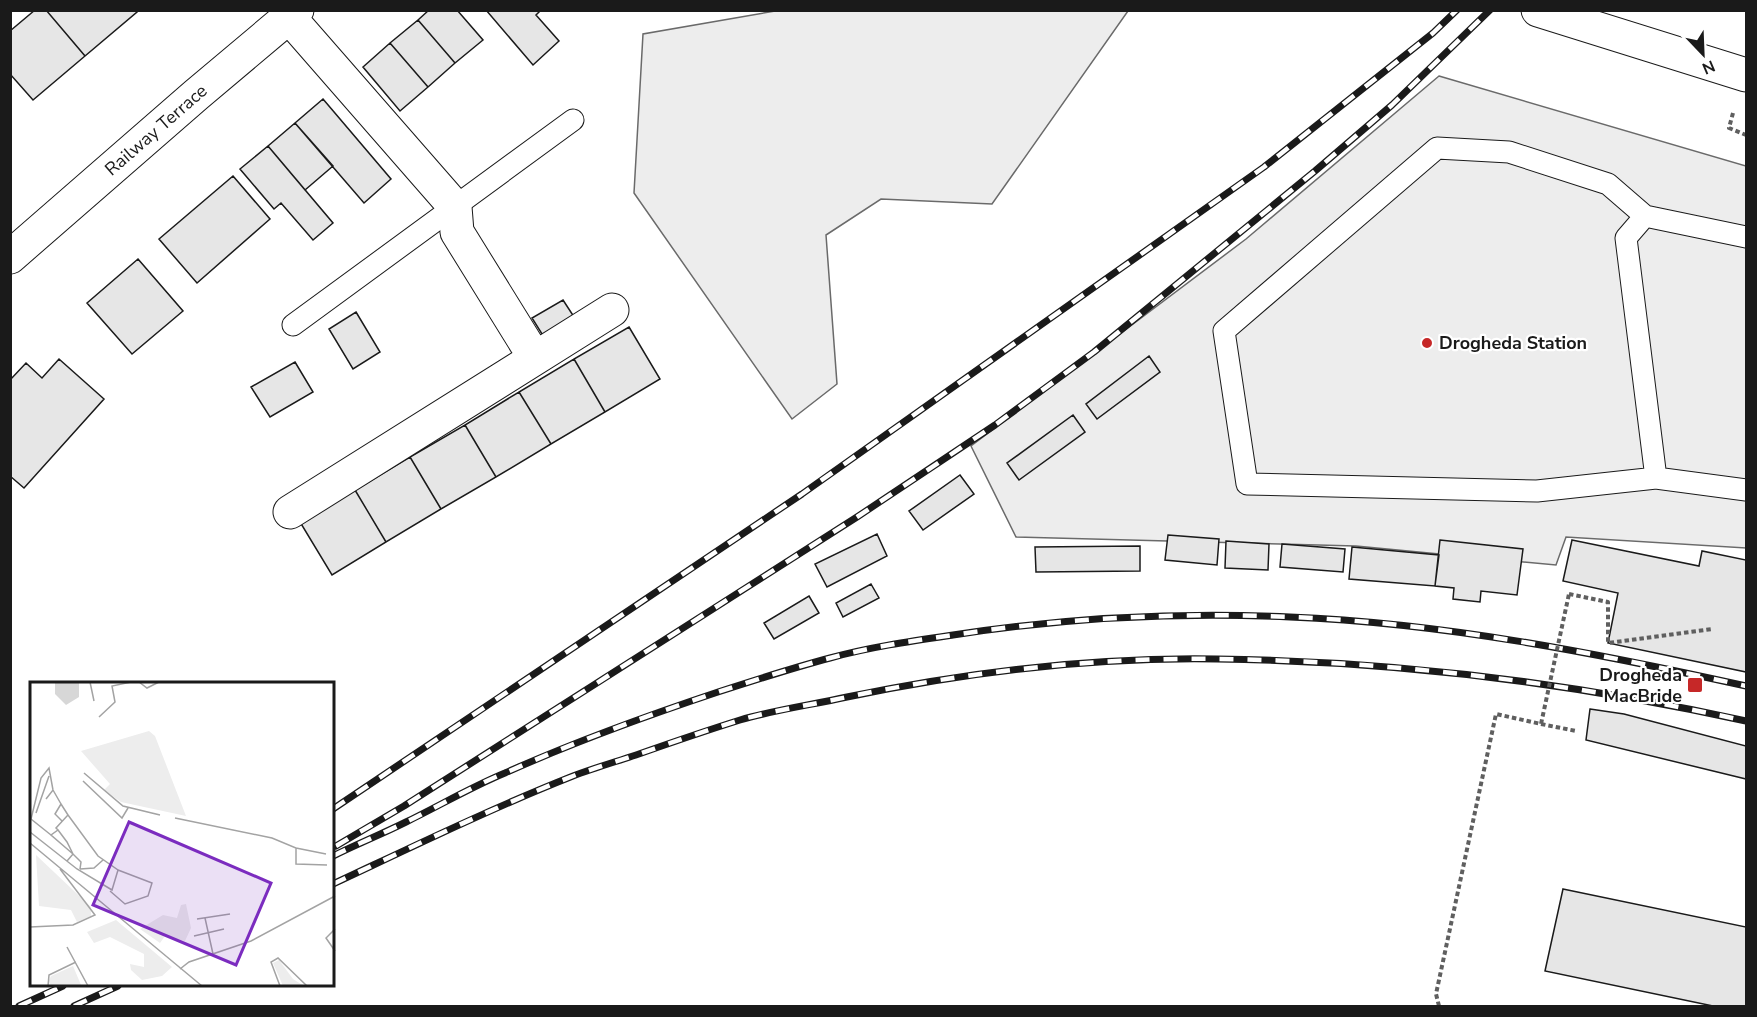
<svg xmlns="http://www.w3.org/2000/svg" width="1757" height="1017" font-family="'Nunito Sans',sans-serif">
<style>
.built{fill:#ededed;stroke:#6a6a6a;stroke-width:1.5}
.building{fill:#e6e6e6;stroke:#1a1a1a;stroke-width:1.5}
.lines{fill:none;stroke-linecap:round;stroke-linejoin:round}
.lane-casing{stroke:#1a1a1a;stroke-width:23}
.street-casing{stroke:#1a1a1a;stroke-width:35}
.secondary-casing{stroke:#1a1a1a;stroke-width:35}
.path{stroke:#5f5f5f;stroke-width:4;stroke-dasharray:4.5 3;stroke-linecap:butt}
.lane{stroke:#fff;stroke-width:21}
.street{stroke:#fff;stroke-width:33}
.secondary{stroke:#fff;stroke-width:33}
.rail-casing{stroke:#1a1a1a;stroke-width:7}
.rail{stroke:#fff;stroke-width:4.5;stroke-dasharray:14;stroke-linecap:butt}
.path-bridge{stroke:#5f5f5f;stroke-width:4;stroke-dasharray:4.5 3;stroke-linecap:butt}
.poi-dot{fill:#c62828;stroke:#fff;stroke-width:2}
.labels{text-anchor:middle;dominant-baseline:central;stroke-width:4.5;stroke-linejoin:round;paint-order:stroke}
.street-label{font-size:18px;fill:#1a1a1a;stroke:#fff}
.poi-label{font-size:18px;font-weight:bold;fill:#1a1a1a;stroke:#fff;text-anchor:start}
.inset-road{fill:none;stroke:#a3a3a3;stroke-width:1.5}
.view{fill:#7b2cbf;fill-opacity:0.15;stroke:#7b2cbf;stroke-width:3}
.inset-edge{fill:none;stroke:#1a1a1a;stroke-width:3}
</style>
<rect width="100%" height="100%" fill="#fff"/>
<path class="built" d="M 781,10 L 1128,11 L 992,204 L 881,199 L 826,235 L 837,384 L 792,419 L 634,193 L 643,34 Z
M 1439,76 L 1746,166 L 1746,548 L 1566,537 L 1556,565 L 1356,546 L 1016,537 L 971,446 L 1246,239 Z"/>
<path class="building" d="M 35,10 L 46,10 L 85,56 L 33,100 L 10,74 L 10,31 Z
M 46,10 L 136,10 L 137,12 L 85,56 Z
M 429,10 L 457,10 L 483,40 L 455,63 L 418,20 Z
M 486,10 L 541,10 L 536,15 L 559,41 L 533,65 Z
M 418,20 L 455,63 L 428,87 L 390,43 Z
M 390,43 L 428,87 L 400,111 L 363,67 Z
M 323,99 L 391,179 L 364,203 L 295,123 Z
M 295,123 L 333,166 L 305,190 L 268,146 Z
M 268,146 L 333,223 L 313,240 L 281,203 L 274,209 L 240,169 Z
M 233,176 L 270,219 L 197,283 L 159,239 Z
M 138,259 L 183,311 L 132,354 L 87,303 Z
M 563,300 L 578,323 L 547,342 L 532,318 Z
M 356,312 L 380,352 L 353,369 L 329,329 Z
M 629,327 L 660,379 L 605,412 L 574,359 Z
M 1149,356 L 1160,372 L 1097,419 L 1086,404 Z
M 59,359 L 104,399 L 24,488 L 10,476 L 10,380 L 26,363 L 42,378 Z
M 574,359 L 605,412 L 551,444 L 519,392 Z
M 295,362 L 313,392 L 270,417 L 251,387 Z
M 519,392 L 551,444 L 496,477 L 465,425 Z
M 1073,415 L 1085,432 L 1019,480 L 1007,463 Z
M 465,425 L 496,477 L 441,509 L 410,457 Z
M 410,457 L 441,509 L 386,542 L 355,490 Z
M 960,475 L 974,494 L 923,530 L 909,511 Z
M 355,490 L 386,542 L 332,575 L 300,522 Z
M 877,534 L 887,556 L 827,587 L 815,564 Z
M 1168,535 L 1219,539 L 1217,565 L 1165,560 Z
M 1440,540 L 1523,549 L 1517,595 L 1481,591 L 1480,602 L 1453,599 L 1454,588 L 1435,586 Z
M 1572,540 L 1699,566 L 1702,551 L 1746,560 L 1746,672 L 1608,643 L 1618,593 L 1563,581 Z
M 1226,541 L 1269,544 L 1268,570 L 1225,568 Z
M 1282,544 L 1345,549 L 1343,572 L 1280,567 Z
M 1140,546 L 1140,571 L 1036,572 L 1035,547 Z
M 1352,547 L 1439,555 L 1435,586 L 1349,579 Z
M 871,584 L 879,598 L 843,617 L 836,603 Z
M 809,596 L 819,613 L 774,639 L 764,623 Z
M 1590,709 L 1624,714 L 1746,746 L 1746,779 L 1586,740 Z
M 1563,889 L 1746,927 L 1746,1006 L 1713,1006 L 1545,971 Z"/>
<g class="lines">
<defs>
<path id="lane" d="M 1645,216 L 1608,184 L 1509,152 L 1437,148 L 1224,331 L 1247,484 L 1537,491 L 1656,478
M 1746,237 L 1645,216 L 1626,238 L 1656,478 L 1746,490
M 293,325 L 573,120"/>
<path id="street" d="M 289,17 L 455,207 L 457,232 L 535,358
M 10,257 L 196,95 L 297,10
M 290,512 L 612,310"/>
<path id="secondary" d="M 1538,10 L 1746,75"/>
</defs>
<use href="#lane" class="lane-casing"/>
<use href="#street" class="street-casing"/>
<use href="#secondary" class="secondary-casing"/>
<path class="path" d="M 1733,113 L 1729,128 L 1746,135
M 1569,594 L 1608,602 L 1608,643 L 1712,629
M 1541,724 L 1576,731"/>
<use href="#lane" class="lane"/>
<use href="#street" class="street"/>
<use href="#secondary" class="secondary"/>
<defs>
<path id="rail" d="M 333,809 L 802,494 L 1264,167 L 1433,33 L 1457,10
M 336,846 L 404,806 L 857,517 L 995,425 L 1094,352 L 1315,171 L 1392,105 L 1490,10
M 333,856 C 357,844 382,834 406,822 C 439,806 471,787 505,773 C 574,742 646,716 718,692 C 755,680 792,668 830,658 C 870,647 912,641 953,635 C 1064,618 1177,612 1290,617 C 1444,623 1596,653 1746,686
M 333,884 C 412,847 492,808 573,776 C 594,768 615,762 636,755 C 670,743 705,731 740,720 C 774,710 811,705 847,697 C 967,672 1095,657 1217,659 C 1395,661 1573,683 1746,721
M 19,1006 L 63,986
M 74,1006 L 118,986"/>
</defs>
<use href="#rail" class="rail-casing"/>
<use href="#rail" class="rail"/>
<path class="path-bridge" d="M 1439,1006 L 1436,994 L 1496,714 L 1541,724 L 1569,594"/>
</g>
<g class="poi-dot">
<circle cx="1427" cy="343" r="6"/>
<rect x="1687" y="677" width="16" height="16" rx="3"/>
</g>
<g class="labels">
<g class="street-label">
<text transform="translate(156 130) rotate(-41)">Railway Terrace</text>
</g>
<g class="poi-label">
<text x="1439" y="343">Drogheda Station</text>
<text x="1682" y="675" text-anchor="end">Drogheda<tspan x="1682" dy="21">MacBride</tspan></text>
</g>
</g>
<g transform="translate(30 682)">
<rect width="304" height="304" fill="#fff"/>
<path d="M 119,49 L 125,54 L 156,134 L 91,120 L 74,108 L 80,102 L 51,69 ZM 6,173 L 61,225 L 61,234 L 47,240 L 41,228 L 9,224 ZM 156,222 L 161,246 L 155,259 L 135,254 L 130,261 L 110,247 L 133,233 L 147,236 L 151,223 ZM 86,238 L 142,285 L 132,294 L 112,298 L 101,288 L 100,282 L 114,285 L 114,272 L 80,255 L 64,261 L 57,250 ZM 249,278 L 263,297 L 274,304 L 253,304 L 243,281 ZM 43,284 L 51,303 L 22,304 L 18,300 L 21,294 Z" fill="#ededed"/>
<path d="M 25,0 L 49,0 L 49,15 L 36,23 L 25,12 Z" fill="#d7d7d7"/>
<path class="inset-road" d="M 60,0 L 64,19M 109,0 L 117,6 L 129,0M 69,35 L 85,20 L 82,4 L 101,0M 54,91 L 93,124 L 130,133M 53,99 L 92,136 L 98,126M 16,117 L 23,108 L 31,122M 6,131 L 19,94M 145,136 L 242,156 L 266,166 L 266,182 L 297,183M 28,148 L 37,160 L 43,172 L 21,153 ZM 28,148 L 26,146 L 38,133 L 31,122 L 25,132 L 32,139M 0,150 L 47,187 L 82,208 L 88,188 L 68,174 L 38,133M 21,153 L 1,137 L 11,96 L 19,86 L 23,108M 0,161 L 172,304M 266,166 L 296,172M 37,179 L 43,172 L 51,180 L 50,187M 50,187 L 64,186 L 73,178M 80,209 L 95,222 L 118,214 L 122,201 L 88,188M 175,236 L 183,272M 167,237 L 200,232M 0,245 L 43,243 L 65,233 L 30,187M 305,247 L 296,256 L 305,269M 164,254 L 194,247M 37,265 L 58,304M 150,287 L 159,280 L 221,259 L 305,214M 18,304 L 19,293 L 46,280M 250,304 L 241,280 L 248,276 L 277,304"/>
<path class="view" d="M 99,140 L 241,201 L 206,283 L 63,223 Z"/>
<rect width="304" height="304" class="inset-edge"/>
</g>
<rect width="1757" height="1017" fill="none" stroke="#1a1a1a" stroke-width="24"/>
<g transform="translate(1703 54) rotate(157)" stroke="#ffffff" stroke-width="4.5" paint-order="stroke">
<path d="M0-4.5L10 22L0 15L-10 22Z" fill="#1a1a1a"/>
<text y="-9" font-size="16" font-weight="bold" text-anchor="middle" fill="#1a1a1a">N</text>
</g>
</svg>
